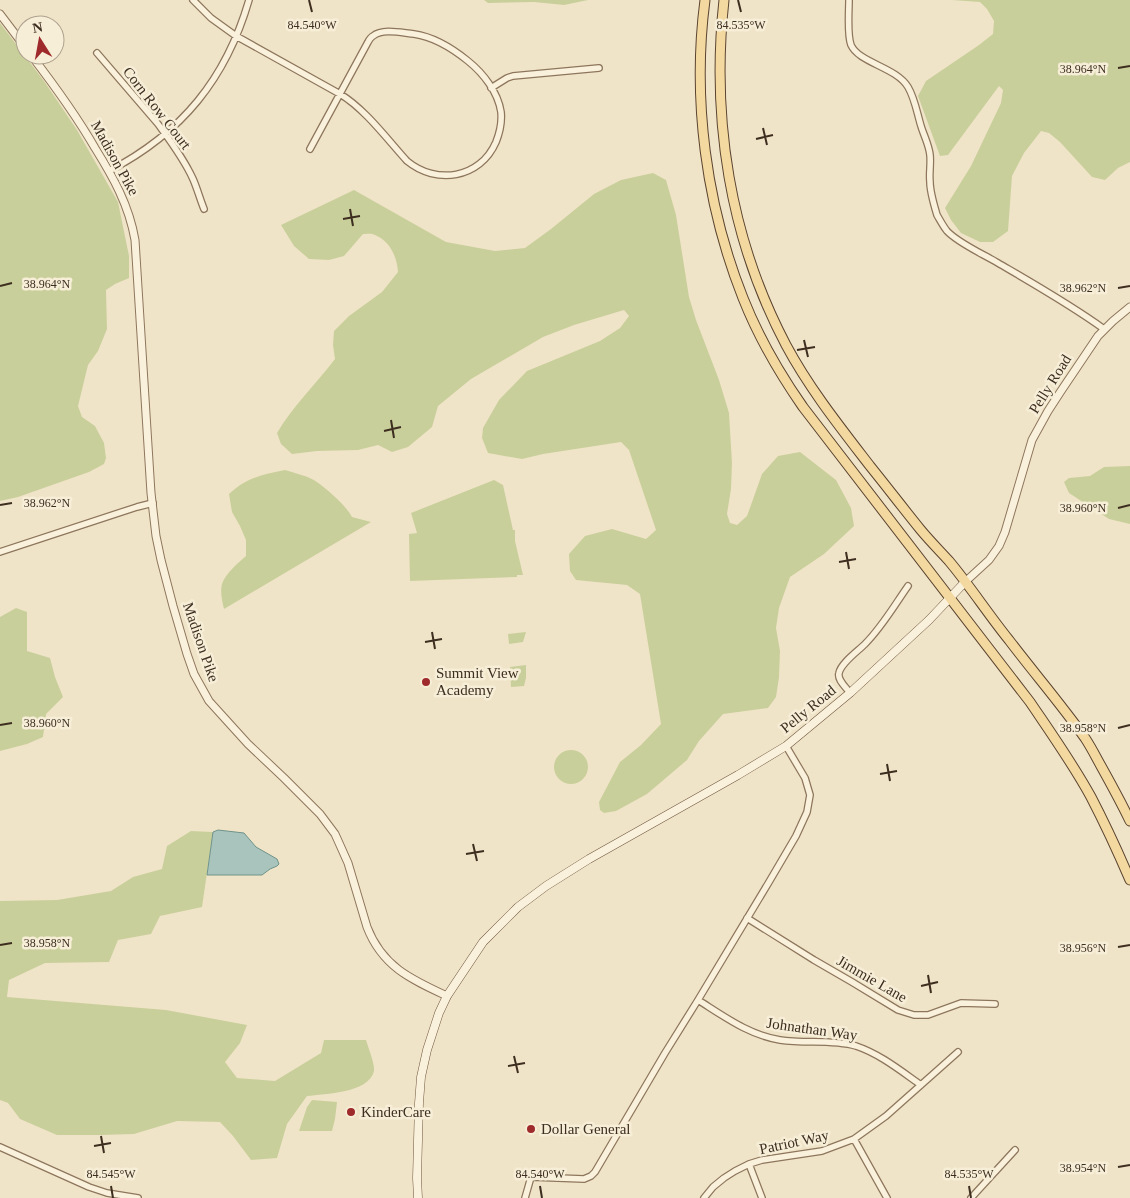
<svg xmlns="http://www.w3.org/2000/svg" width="1130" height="1198" font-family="'Times New Roman',serif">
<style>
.green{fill:#c9cf9b}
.water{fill:#a9c4bc;stroke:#6f938a}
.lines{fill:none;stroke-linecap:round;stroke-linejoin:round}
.minor-casing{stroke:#8d765c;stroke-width:8}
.tertiary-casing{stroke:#8d765c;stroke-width:9}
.secondary-casing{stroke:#6f573f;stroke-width:9}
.primary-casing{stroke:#5b4430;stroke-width:11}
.minor{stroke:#faf1dc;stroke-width:5.5}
.tertiary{stroke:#faf1dc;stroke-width:7}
.secondary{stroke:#faf1dc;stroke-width:8}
.primary{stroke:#f3d9a0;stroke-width:9}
.ticks{fill:none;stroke:#3d2e20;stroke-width:2}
.poi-dot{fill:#9e2a2b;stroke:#f7eed8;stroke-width:2}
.labels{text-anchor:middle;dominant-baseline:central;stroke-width:5;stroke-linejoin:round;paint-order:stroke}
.street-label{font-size:15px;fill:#3d2e20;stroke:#f7eed8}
.poi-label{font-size:15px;fill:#3d2e20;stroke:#f7eed8;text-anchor:start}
.ticks-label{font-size:12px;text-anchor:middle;fill:#3d2e20;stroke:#f7eed8;stroke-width:5;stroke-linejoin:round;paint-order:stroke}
</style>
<rect width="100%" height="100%" fill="#f0e4c8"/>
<path class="green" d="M 484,0 L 588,0 L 564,5 L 534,2 L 488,3 Z
M 952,0 L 1130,0 L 1130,162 L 1118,168 L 1105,180 L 1092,177 L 1060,142 L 1049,133 L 1041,131 L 1024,153 L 1012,176 L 1008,231 L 993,242 L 980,242 L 961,233 L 951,220 L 945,208 L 971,166 L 1001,103 L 1003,90 L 999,86 L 948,155 L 940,156 L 918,96 L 926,81 L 979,45 L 993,34 L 994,21 L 987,9 L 980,2 Z
M 0,23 L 44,81 L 77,130 L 118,202 L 129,256 L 129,278 L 115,284 L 106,290 L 107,329 L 98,351 L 88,365 L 78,406 L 82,417 L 95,426 L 104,443 L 106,458 L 104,464 L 89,472 L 18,497 L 0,501 Z
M 653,173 L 666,180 L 676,215 L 689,297 L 696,320 L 719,380 L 729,413 L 732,463 L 731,489 L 727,514 L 730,523 L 737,525 L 747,516 L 762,474 L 778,456 L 800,452 L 836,480 L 851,508 L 854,526 L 824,554 L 790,577 L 779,608 L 776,628 L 780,651 L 779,677 L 776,697 L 768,708 L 723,714 L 699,741 L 687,760 L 647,794 L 616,811 L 604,813 L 600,810 L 599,802 L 620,762 L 641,745 L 661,724 L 640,594 L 627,585 L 576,580 L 570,571 L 569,554 L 585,536 L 612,529 L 646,539 L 656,530 L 629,450 L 621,442 L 543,454 L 522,459 L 488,453 L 482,438 L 483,428 L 499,400 L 527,371 L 600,341 L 620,328 L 629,316 L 624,310 L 574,325 L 543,337 L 471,379 L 438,406 L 432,427 L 408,447 L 392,452 L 378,445 L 358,450 L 317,451 L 292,454 L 281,444 L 277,433 C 293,406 316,384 335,359 L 333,345 L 334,331 L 349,316 L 382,292 L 398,272 C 397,257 390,241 375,235 C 372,233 366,234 363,234 L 344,256 L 329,260 L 309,259 L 294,246 L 281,225 L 354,190 L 446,242 L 495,251 L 525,248 L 551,229 L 594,194 L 621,180 Z
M 1130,466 L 1130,524 L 1109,519 L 1069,493 L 1064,482 L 1069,478 L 1090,476 L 1104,467 Z
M 285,470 C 294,473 304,475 312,479 C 323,485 346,505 352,517 L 371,522 L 224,609 C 222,601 220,591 222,584 C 225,574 239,562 246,556 L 246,540 L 240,526 L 232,512 L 229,494 C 247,477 262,475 285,470 Z
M 494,480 L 503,485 L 513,530 L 515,530 L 515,541 L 523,575 L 517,575 L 517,577 L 410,581 L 409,534 L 417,533 L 411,513 Z
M 16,608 L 27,612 L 27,651 L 50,658 L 55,677 L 63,697 L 46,714 L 43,737 L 27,744 L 0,751 L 0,617 Z
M 526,632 L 523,642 L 509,644 L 508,634 Z
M 526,665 L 526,678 L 524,686 L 511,687 L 510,667 Z
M554 767a17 17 0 1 1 34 0a17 17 0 1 1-34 0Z
M 191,831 L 213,832 L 202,907 L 160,916 L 151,934 L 118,940 L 109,962 L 45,963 L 9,980 L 7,997 L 166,1010 L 247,1025 L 240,1043 L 225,1062 L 237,1078 L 275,1081 L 321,1053 L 324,1040 L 366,1040 C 368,1047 375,1064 374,1071 C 369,1093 325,1094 307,1096 L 287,1124 L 277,1158 L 251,1160 L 233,1136 L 220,1122 L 177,1121 L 134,1134 L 101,1135 L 57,1135 L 20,1119 L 8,1103 L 0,1100 L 0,901 L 57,900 L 111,891 L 133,877 L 162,869 L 167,846 Z
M 312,1100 L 337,1102 L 335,1119 L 332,1131 L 299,1131 L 307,1107 Z"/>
<path class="water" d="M 218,830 L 244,833 L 256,847 L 277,859 L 279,864 L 277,866 L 270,869 L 262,875 L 207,875 L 213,832 Z"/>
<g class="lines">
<defs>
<path id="minor" d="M 193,0 L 211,18 L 236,36 L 340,94 C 365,109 387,139 407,161 C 436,185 480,179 496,142 C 500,132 502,122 501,112 C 498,92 483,73 468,61 C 452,48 435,37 414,34 C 402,33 383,28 373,36 C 371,37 369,40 368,42 L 310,149
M 849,0 C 849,12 847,35 851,45 C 859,63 896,67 908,87 C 915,99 917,113 921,126 C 924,136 929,145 930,155 C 931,164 929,173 930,182 C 930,192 934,205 937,215 C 940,220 943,226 947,231 C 958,243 983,254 998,263 C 1034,284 1071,305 1104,329
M 97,53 L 158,124 C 171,142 184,159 193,179 C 197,188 200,199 204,209
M 491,88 L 507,78 L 513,76 L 599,68
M 109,171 C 182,133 226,79 249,0
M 0,552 L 137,507 L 153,503
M 850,693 C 846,687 837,680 839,673 C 841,663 858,651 865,644 C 882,627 894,606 908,586
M 747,918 L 814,960 L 852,982 L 898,1010 L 914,1015 L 928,1015 L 961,1003 L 995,1004
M 698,1000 C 725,1017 749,1035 780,1040 C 805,1044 831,1039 856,1046 C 880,1054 901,1071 921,1085
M 854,1139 L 887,1198
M 0,1147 L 89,1187 L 107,1193 L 138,1198
M 749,1164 L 762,1198
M 525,1198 L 531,1177 L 584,1179 L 591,1176 L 595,1172 L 665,1053 L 698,1000 L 769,882 L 796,836 L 807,812 L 810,795 L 805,778 L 786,746
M 704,1198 L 713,1187 L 724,1178 L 735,1171 L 749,1164 L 762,1160 L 822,1151 L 854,1139 L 886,1116 L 958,1052
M 971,1198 L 1015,1150"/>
<path id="tertiary" d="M 0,14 L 25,47
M 31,55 C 54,85 76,115 95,148 C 113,177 129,205 135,240 L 151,493 L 156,536 L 161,560 L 173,606 L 187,654 L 194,674 L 209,701 L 248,744 L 284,778 L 320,814 L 335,834 L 348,863 L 367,927 C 382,966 410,979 447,996
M 965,582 L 989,560 L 999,546 L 1005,532 L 1032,440 L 1048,411 L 1061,391 L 1098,336 L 1113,321 L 1130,307"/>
<path id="secondary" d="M 418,1198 L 417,1178 L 419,1103 L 421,1077 L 427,1050 L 439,1013 L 447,996 L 483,942 L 518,907 L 546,886 L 589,859 L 738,775 L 786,746 L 850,693 L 929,620 L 965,582"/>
<path id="primary" d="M 705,0 C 692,99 706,205 743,298 C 758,336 780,374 803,407 L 1030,702 C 1051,733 1073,764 1091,797 C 1105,824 1118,852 1130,880
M 724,0 C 711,119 730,239 786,345 C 809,388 840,427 870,466 C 887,487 903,508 920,529 C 929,540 939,550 949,561 C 970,586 988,614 1009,640 C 1034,673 1061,704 1085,738 C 1091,747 1096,757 1101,766 C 1111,784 1121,802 1130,821"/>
</defs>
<use href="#minor" class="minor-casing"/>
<use href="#tertiary" class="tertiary-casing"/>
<use href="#secondary" class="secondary-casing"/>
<use href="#primary" class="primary-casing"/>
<use href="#minor" class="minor"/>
<use href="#tertiary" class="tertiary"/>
<use href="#secondary" class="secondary"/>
<use href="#primary" class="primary"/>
</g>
<path class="ticks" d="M 309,0 L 312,12M 738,0 L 741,12M 1118,68 L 1130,66M 763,128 L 767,145M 756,139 L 773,135M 350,209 L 353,226M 343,219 L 360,216M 0,286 L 12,283M 1118,288 L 1130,286M 804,340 L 808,357M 797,350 L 815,347M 391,420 L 394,438M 384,431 L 401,427M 0,505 L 12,503M 1118,508 L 1130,505M 846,552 L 849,569M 839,562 L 856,559M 432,632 L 435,649M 425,642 L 442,639M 0,725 L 12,723M 1118,728 L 1130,725M 887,764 L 890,781M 880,774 L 897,771M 473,844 L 477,861M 466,854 L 484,851M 0,945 L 12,943M 1118,947 L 1130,945M 928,975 L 931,993M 921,986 L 938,982M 514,1056 L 518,1073M 508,1066 L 525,1063M 101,1136 L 104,1153M 94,1146 L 111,1143M 1118,1167 L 1130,1165M 111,1186 L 113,1198M 540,1186 L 542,1198M 969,1186 L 971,1198"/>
<g class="poi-dot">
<circle cx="426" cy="682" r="5"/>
<circle cx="351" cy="1112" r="5"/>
<circle cx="531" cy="1129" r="5"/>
</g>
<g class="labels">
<g class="street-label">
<text transform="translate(157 108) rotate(52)">Corn Row Court</text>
<text transform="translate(115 158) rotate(61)">Madison Pike</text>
<text transform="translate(1050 384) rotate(-58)">Pelly Road</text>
<text transform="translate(201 642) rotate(71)">Madison Pike</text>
<text transform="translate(808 709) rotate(-39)">Pelly Road</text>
<text transform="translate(872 979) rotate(30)">Jimmie Lane</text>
<text transform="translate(812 1029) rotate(8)">Johnathan Way</text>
<text transform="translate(794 1142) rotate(-12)">Patriot Way</text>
</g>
<g class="poi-label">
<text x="436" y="673">Summit View<tspan x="436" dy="17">Academy</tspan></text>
<text x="361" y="1112">KinderCare</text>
<text x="541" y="1129">Dollar General</text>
</g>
</g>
<g class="ticks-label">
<text x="312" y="29">84.540°W</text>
<text x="741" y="29">84.535°W</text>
<text x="1083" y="73">38.964°N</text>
<text x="47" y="288">38.964°N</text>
<text x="1083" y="292">38.962°N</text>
<text x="47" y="507">38.962°N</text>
<text x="1083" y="512">38.960°N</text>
<text x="47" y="727">38.960°N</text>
<text x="1083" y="732">38.958°N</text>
<text x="47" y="947">38.958°N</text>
<text x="1083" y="952">38.956°N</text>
<text x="1083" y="1172">38.954°N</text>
<text x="111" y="1178">84.545°W</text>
<text x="540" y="1178">84.540°W</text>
<text x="969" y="1178">84.535°W</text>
</g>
<g transform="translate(40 40) rotate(349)"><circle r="24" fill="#f7eed8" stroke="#ada18e"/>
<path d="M0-4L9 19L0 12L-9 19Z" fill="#9e2a2b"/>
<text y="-8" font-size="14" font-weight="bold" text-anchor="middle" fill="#3d2e20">N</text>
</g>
</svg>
